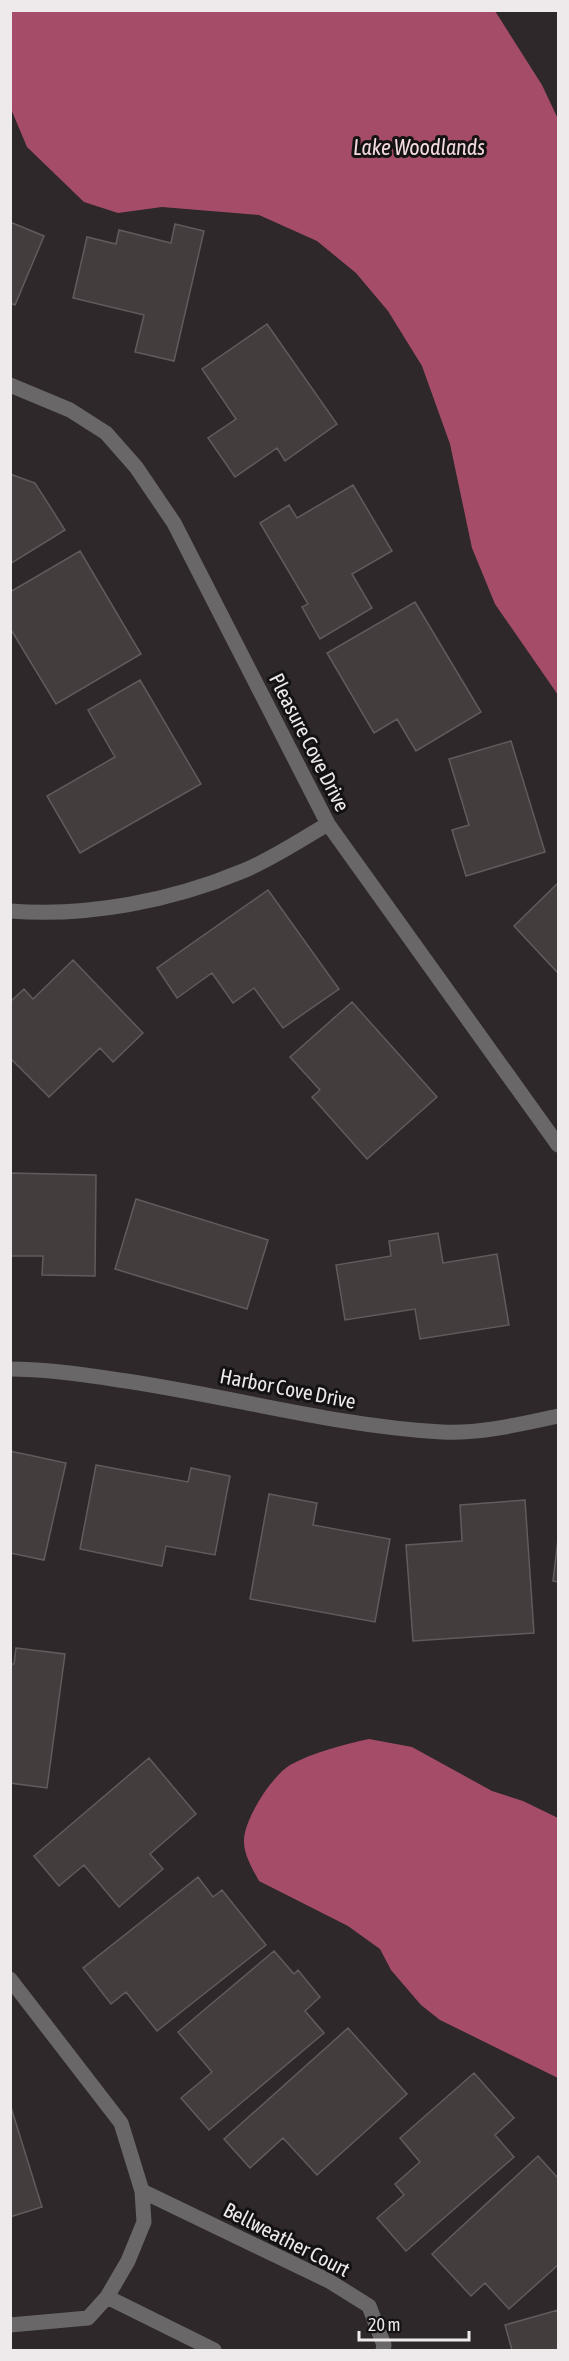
<svg xmlns="http://www.w3.org/2000/svg" width="569" height="2361" font-family="'Asap Condensed',sans-serif">
<style>
.water{fill:#a54d68}
.building{fill:#433d3e;stroke:#625b5d;stroke-width:1.5}
.lines{fill:none;stroke-linecap:round;stroke-linejoin:round}
.minor{stroke:#6a6768;stroke-width:15}
.labels{text-anchor:middle;dominant-baseline:central;stroke-width:6;stroke-linejoin:round;paint-order:stroke}
.street-label{font-size:21px;fill:#eeeaeb;stroke:#141212}
.water-label{font-size:22px;font-style:italic;fill:#f4dadf;stroke:#141212}
</style>
<rect width="100%" height="100%" fill="#2e282a"/>
<path class="water" d="M 10,11 L 495,11 L 542,85 L 558,119 L 558,695 L 495,604 L 472,548 L 450,444 L 422,366 L 388,311 L 356,273 L 317,241 L 259,215 L 162,207 L 118,213 L 84,202 L 27,147 L 11,109 Z
M 369,1739 L 412,1747 L 492,1791 L 523,1801 L 558,1818 L 558,2078 L 440,2020 L 421,2005 L 391,1970 L 380,1949 L 348,1926 L 259,1881 C 253,1870 244,1855 244,1842 C 243,1820 272,1776 290,1765 C 314,1752 342,1745 369,1739 Z"/>
<path class="building" d="M 10,222 L 44,236 L 15,305 L 10,303 Z
M 175,224 L 204,231 L 174,361 L 135,352 L 144,315 L 73,298 L 87,237 L 116,244 L 119,230 L 171,243 Z
M 267,324 L 337,424 L 285,461 L 277,448 L 235,477 L 208,438 L 236,419 L 202,369 Z
M 10,474 L 35,483 L 65,530 L 10,564 Z
M 353,485 L 392,551 L 352,574 L 372,608 L 320,639 L 302,607 L 308,604 L 260,523 L 289,505 L 297,518 Z
M 80,551 L 141,654 L 56,704 L 10,628 L 10,592 Z
M 415,602 L 481,712 L 416,751 L 397,719 L 374,733 L 327,653 Z
M 140,680 L 201,784 L 80,853 L 47,796 L 115,757 L 88,710 Z
M 511,741 L 545,852 L 466,876 L 452,830 L 469,825 L 449,759 Z
M 558,883 L 558,973 L 514,926 Z
M 268,890 L 339,989 L 283,1028 L 254,988 L 233,1003 L 212,973 L 177,998 L 157,968 Z
M 73,960 L 143,1033 L 113,1062 L 100,1048 L 49,1097 L 10,1058 L 10,1002 L 24,989 L 33,999 Z
M 352,1002 L 437,1097 L 367,1159 L 312,1097 L 320,1090 L 290,1057 Z
M 10,1173 L 96,1175 L 95,1276 L 42,1275 L 43,1256 L 10,1256 Z
M 136,1199 L 268,1240 L 247,1309 L 115,1269 Z
M 438,1233 L 443,1263 L 497,1254 L 509,1325 L 420,1339 L 415,1309 L 345,1320 L 336,1265 L 391,1256 L 389,1241 Z
M 10,1451 L 66,1463 L 44,1560 L 10,1553 Z
M 96,1465 L 188,1482 L 191,1468 L 230,1476 L 215,1555 L 166,1546 L 162,1566 L 80,1549 Z
M 269,1494 L 317,1503 L 313,1525 L 390,1539 L 375,1622 L 250,1599 Z
M 525,1500 L 534,1633 L 413,1641 L 406,1545 L 462,1541 L 460,1505 Z
M 558,1539 L 558,1582 L 553,1581 Z
M 16,1648 L 65,1654 L 47,1788 L 10,1783 L 10,1664 L 14,1664 Z
M 149,1758 L 196,1814 L 150,1854 L 163,1869 L 119,1907 L 84,1865 L 59,1886 L 34,1856 Z
M 198,1877 L 213,1897 L 222,1890 L 266,1945 L 157,2031 L 126,1992 L 111,2004 L 83,1968 Z
M 274,1951 L 294,1974 L 298,1970 L 320,1997 L 305,2011 L 324,2033 L 209,2130 L 181,2098 L 212,2072 L 178,2032 Z
M 348,2028 L 407,2094 L 317,2175 L 283,2138 L 250,2168 L 224,2139 Z
M 474,2073 L 514,2118 L 495,2135 L 514,2157 L 406,2251 L 377,2218 L 404,2195 L 395,2184 L 420,2162 L 400,2138 Z
M 10,2104 L 42,2207 L 10,2217 Z
M 538,2156 L 558,2178 L 558,2265 L 509,2309 L 485,2283 L 471,2296 L 432,2254 Z
M 558,2310 L 558,2350 L 512,2350 L 505,2325 Z"/>
<g class="lines">
<path class="minor" d="M 10,385 L 70,410 L 106,433 L 136,467 L 174,523 L 328,824 L 558,1145
M 10,911 C 88,917 171,901 243,871 C 272,859 300,840 328,824
M 10,1369 C 47,1369 82,1374 119,1380 C 226,1395 333,1426 442,1432 C 480,1434 521,1424 558,1416
M 10,1979 L 121,2123 L 142,2191 L 144,2222 L 128,2261 L 107,2297 L 88,2318 L 10,2325
M 142,2191 L 329,2281 L 369,2306 L 384,2345 L 383,2350
M 107,2297 L 214,2350"/>
</g>
<g class="labels">
<g class="street-label">
<text transform="translate(310 742) rotate(63)">Pleasure Cove Drive</text>
<text transform="translate(288 1388) rotate(11)">Harbor Cove Drive</text>
<text transform="translate(287 2239) rotate(27)">Bellweather Court</text>
</g>
<g class="water-label">
<text x="419" y="147">Lake Woodlands</text>
</g>
</g>
<rect width="569" height="2361" fill="none" stroke="#eeeaeb" stroke-width="24"/>
<path d="M359 2331v9h110v-9" fill="none" stroke="#eeeaeb" stroke-width="3"/>
<text x="368" y="2331" font-size="18" fill="#eeeaeb" stroke="#141212" stroke-width="4.5" paint-order="stroke">20 m</text>
</svg>
